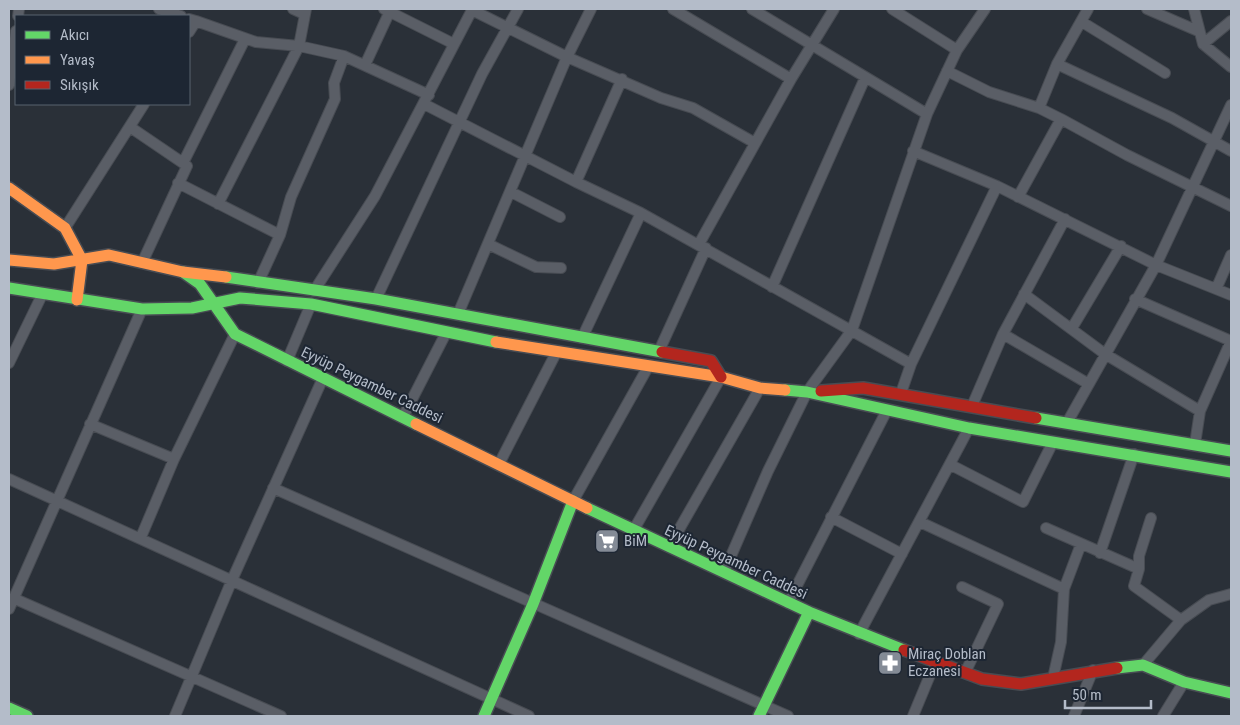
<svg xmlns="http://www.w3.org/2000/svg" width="1240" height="725" font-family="'Roboto Condensed',sans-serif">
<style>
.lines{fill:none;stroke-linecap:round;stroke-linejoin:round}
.street-casing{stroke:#484c53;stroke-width:12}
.fast-casing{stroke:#484c53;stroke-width:14}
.slow-casing{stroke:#484c53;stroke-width:14}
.jam-casing{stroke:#484c53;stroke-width:14}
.street{stroke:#5a5e66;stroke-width:10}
.fast{stroke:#63d668;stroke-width:11}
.slow{stroke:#ff974d;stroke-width:11}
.jam{stroke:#b3261e;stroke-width:11}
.labels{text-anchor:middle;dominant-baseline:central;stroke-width:4;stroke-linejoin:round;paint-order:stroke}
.street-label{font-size:15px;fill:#b4bcc9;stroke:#1d2633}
.poi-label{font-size:15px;fill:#b4bcc9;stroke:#1d2633;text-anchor:start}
</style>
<rect width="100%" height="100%" fill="#2a3038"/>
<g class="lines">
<defs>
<path id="street" d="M 159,9 L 181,16
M 293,9 L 304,14
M 384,9 L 454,44
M 673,9 L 791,79
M 752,9 L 927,114
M 892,9 L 957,50
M 1147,9 L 1198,31
M 1194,9 L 1203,44 L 1231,67
M 18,16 L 19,9
M 189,19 L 196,21 L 189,32
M 196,21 L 256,42 L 299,46 L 306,9
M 1082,22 L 1165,73
M 1203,44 L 1231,21
M 1057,64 L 1172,118 L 1231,151
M 365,65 L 390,11
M 947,71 L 989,92 L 1039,108 L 1061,119 L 1127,155 L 1231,206
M 9,85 L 16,31
M 424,104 L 576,182 L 641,213 L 911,364 L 901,393
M 1039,108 L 1057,64 L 1088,9
M 130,127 L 183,163
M 913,151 L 997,186 L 1156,265 L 1231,295
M 576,182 L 622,79
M 178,183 L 280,235
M 511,192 L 560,217
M 1018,197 L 1061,119
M 218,204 L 299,46 L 344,56 L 429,95
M 65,228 L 144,104
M 488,244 L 536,267 L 561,268
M 699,244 L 791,79 L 834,9
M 142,263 L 187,166 L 183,163 L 245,39
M 258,283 L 280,235 L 291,197 L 335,99 L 334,83 L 344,56
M 772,287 L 865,78
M 1217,287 L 1231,255
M 314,291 L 375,196 L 472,10 L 567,57 L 661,98 L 693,108 L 755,143
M 1024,294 L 1105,354 L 1200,411
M 376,299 L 482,74 L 518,9
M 1135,299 L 1231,341
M 458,314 L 567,57 L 591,9
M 1072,328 L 1121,246
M 1003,334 L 1087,383
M 582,338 L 641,213
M 659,351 L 706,248
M 287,361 L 311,304
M 9,363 L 42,295
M 911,364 L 997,186
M 972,406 L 1003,334 L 1065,219
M 403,417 L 446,333
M 1068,421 L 1156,265 L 1231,105
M 90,424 L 174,459
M 1195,444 L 1200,411 L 1231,341
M 499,464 L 556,353
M 951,465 L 1023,502 L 1053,442
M 9,479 L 529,716
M 273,488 L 788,716
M 573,501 L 648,367
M 831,517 L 902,554
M 1151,518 L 1139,556 L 1139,569 L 1134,586 L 1181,620
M 920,522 L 1064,589
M 1046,528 L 1139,569
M 633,531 L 721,377
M 141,537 L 174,459 L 235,334
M 669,547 L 760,388
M 1100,553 L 1134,454
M 724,572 L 768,471 L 807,392 L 852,330 L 927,114 L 957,50 L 985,9
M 962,587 L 998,604 L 965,673
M 13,598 L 281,716
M 788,603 L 886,412
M 9,609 L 142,309
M 859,634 L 969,428
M 1143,665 L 1181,620 L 1209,600 L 1231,594
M 1053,678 L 1061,642 L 1064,589 L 1081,544
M 175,716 L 232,580 L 323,378
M 913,716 L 935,663
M 1074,716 L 1093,670
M 1163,716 L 1184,682"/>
<path id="fast" d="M 183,272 L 200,284 L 235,334 L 416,424
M 226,277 L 376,299 L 662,352
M 9,288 L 142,309 L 192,308 L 240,298 L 311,304 L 496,342
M 785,390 L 807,392 L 969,428 L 1231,472
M 1036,418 L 1231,451
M 587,508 L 809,612 L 904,650
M 1117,668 L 1143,665 L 1184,682 L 1231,693
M 9,708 L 27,716
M 484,716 L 533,604 L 573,501
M 759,716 L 809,612"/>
<path id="slow" d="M 9,188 L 65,228 L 82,260 L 77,300
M 9,260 L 54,264 L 109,255 L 183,272 L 226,277
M 496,342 L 721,377 L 760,388 L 785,390
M 416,424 L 587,508"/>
<path id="jam" d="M 662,352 L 711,361 L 721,377
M 821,391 L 863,388 L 1036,418
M 904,650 L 982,679 L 1021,684 L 1117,668"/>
</defs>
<use href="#street" class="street-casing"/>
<use href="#fast" class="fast-casing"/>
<use href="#slow" class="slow-casing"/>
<use href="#jam" class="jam-casing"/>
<use href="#street" class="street"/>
<use href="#fast" class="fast"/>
<use href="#slow" class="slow"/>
<use href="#jam" class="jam"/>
</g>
<defs>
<symbol id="supermarket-square" viewBox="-11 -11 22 22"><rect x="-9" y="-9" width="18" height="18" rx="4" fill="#848b96" stroke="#1d2633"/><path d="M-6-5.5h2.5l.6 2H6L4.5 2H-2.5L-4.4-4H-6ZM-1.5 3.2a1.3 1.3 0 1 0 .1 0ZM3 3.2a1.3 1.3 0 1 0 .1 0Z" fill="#fff"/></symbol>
<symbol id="pharmacy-square" viewBox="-11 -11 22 22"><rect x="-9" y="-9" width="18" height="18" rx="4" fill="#848b96" stroke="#1d2633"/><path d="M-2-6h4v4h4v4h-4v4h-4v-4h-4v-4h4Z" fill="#fff"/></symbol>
</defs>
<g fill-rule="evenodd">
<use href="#supermarket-square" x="593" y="527" width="28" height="28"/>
<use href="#pharmacy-square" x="876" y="649" width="28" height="28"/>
</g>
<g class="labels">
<g class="street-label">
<text transform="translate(372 385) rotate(26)">Eyyüp Peygamber Caddesi</text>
<text transform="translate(736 562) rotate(25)">Eyyüp Peygamber Caddesi</text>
</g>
<g class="poi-label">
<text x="624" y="541">BiM</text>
<text x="908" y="654">Miraç Doblan<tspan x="908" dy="17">Eczanesi</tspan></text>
</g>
</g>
<rect width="1240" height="725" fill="none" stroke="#b4bcc9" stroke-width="20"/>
<rect x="15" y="15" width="175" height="90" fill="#1d2633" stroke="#59626f"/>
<rect x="25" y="31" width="25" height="8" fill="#63d668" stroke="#59626f"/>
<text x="60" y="40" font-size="15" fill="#b4bcc9">Akıcı</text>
<rect x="25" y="56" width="25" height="8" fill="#ff974d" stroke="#59626f"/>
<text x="60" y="65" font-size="15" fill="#b4bcc9">Yavaş</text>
<rect x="25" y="81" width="25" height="8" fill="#b3261e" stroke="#59626f"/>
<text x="60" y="90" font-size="15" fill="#b4bcc9">Sıkışık</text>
<path d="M1065 700v8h86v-8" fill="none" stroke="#b4bcc9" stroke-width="2.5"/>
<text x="1072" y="700" font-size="15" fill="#b4bcc9" stroke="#1d2633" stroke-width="4" paint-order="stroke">50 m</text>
</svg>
